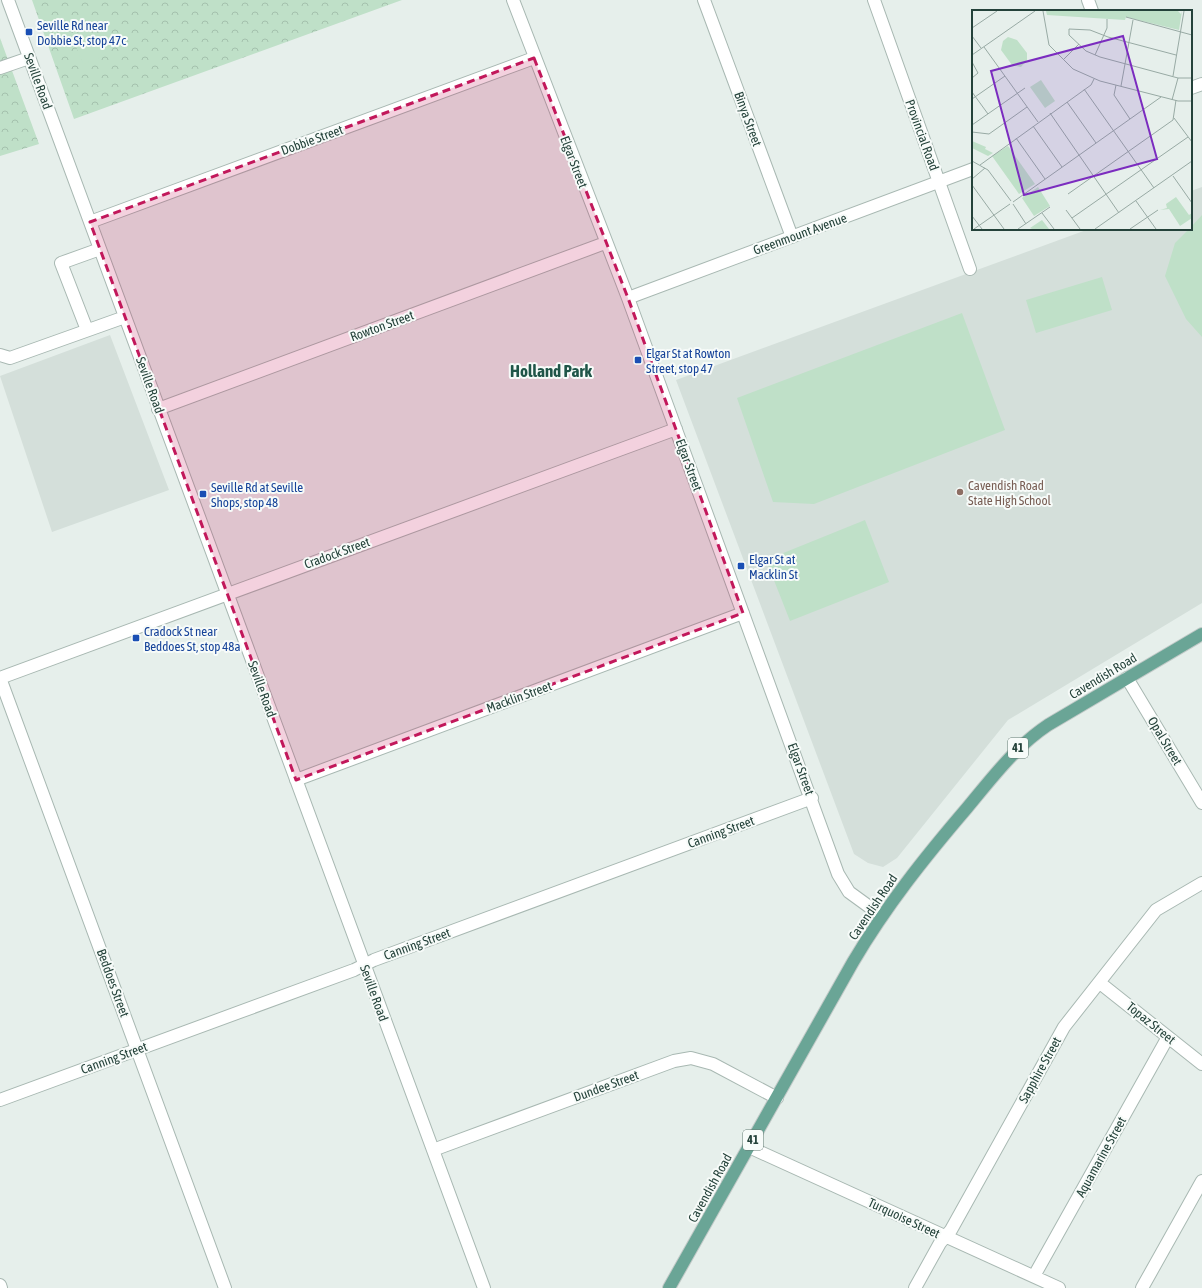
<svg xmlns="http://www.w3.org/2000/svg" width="1202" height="1288" font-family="'Asap Condensed',sans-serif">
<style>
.built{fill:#d4dfda}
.park{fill:url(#park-crowns)}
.garden{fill:#bfe0c8}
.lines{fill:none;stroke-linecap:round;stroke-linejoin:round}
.minor-casing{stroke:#a8b8b2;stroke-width:14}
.major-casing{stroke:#c2cac8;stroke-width:14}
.minor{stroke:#fff;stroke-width:12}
.major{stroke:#6aa596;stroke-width:12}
.marked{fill:#c2185b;fill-opacity:0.2;stroke:#c2185b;stroke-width:3;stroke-dasharray:8 5;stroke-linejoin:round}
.transit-dot{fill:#1a4fb4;stroke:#f7fbf9;stroke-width:1.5}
.education-dot{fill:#8d6e63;stroke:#f7fbf9;stroke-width:1.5}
.labels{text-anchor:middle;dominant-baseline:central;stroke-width:4;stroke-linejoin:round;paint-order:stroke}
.shield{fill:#f7fbf9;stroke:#637a73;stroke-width:1}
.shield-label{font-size:12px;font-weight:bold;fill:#24423a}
.transit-label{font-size:13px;fill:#164399;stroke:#f7fbf9;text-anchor:start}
.street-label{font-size:13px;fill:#24423a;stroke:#f7fbf9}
.education-label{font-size:13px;fill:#785e54;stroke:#f7fbf9;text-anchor:start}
.district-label{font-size:17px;font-weight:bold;fill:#1f5548;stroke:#f7fbf9}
.inset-road{fill:none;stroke:#98aaa4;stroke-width:1}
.view{fill:#7b2cbf;fill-opacity:0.15;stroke:#7b2cbf;stroke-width:2}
.inset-edge{fill:none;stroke:#24423a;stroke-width:2}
</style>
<defs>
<pattern id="park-crowns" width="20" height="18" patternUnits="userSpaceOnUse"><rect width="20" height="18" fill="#bfe0c8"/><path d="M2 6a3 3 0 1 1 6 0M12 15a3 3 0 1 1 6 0" fill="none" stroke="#a4c1ad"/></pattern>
</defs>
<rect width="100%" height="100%" fill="#e6efeb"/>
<path class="built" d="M 1202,187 L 1202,603 L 1008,720 L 897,858 L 883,867 L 868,863 L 854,854 L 676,380 L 1089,229 L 1191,229 L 1191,191 Z
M 110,335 L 169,490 L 52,532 L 0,376 Z"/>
<path class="park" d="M 32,0 L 402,0 L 74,119 Z
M 0,38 L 39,144 L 0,156 Z"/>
<path class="garden" d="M 96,33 L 104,56 L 83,64 L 74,42 Z
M 1202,215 L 1202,337 L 1186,319 L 1165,276 L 1175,243 L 1189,229 L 1191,229 L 1191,227 Z
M 1102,277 L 1112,310 L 1036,333 L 1026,300 Z
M 962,313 L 1005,430 L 814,504 L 773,502 L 737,398 Z
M 865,520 L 889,582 L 790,621 L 766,560 Z"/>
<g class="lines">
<defs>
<path id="minor" d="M 8,0 L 484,1288
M 513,0 L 628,298 L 838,874 L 849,892 L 882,916
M 704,0 L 792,237
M 874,0 L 970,269
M 1088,0 L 1092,11
M 0,68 L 29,58
M 1191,88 L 1202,84
M 90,222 L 534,58
M 628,298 L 973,169
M 87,330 L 61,263 L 100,249
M 0,355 L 10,358 L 125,317
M 158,409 L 605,243
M 1127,678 L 1202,803
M 296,780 L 743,613
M 1100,983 L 1202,1064
M 0,1100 L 354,970 L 374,960 L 812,798
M 749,1147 L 1059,1288
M 433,1150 L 674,1061 L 691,1058 L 713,1064 L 777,1098
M 1034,1276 L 1168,1037
M 0,1285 L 1,1288
M 225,1288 L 0,678 L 676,429
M 915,1288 L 940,1243 L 951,1230 L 1064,1027 L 1156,910 L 1202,883
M 1142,1288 L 1202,1181"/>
<path id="major" d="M 669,1288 L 853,962 C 886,906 925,857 967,808 C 992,778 1015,747 1048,725 L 1202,634"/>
</defs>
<use href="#minor" class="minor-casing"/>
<use href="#major" class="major-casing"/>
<use href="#minor" class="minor"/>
<use href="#major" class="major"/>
</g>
<path class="marked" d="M 534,58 L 628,298 L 743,613 L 296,780 L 90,222 Z"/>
<g class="transit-dot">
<rect x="25" y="28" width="8" height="8" rx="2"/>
<rect x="634" y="356" width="8" height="8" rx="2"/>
<rect x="199" y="490" width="8" height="8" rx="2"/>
<rect x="737" y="562" width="8" height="8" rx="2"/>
<rect x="132" y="634" width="8" height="8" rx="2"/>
</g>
<circle class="education-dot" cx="960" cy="492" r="4"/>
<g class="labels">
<g class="shield">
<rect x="1008" y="738" width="20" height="20" rx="3"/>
<rect x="743" y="1130" width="20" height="20" rx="3"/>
</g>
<g class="shield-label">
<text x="1018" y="748">41</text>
<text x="753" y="1140">41</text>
</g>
<g class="transit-label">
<text x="37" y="25">Seville Rd near<tspan x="37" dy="15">Dobbie St, stop 47c</tspan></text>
<text x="646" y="353">Elgar St at Rowton<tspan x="646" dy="15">Street, stop 47</tspan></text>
<text x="211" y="487">Seville Rd at Seville<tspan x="211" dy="15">Shops, stop 48</tspan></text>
<text x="749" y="559">Elgar St at<tspan x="749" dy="15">Macklin St</tspan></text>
<text x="144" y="631">Cradock St near<tspan x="144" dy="15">Beddoes St, stop 48a</tspan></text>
</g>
<g class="street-label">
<text transform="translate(38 81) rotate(70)">Seville Road</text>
<text transform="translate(748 119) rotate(70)">Binya Street</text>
<text transform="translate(922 135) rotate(70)">Provincial Road</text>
<text transform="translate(312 140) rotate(-20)">Dobbie Street</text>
<text transform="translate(574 162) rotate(69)">Elgar Street</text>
<text transform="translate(800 234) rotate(-20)">Greenmount Avenue</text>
<text transform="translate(382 326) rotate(-20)">Rowton Street</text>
<text transform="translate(150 385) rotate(70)">Seville Road</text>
<text transform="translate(689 465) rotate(70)">Elgar Street</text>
<text transform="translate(337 553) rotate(-20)">Cradock Street</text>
<text transform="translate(1103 676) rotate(-31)">Cavendish Road</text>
<text transform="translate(262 689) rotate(70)">Seville Road</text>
<text transform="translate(519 697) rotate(-20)">Macklin Street</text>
<text transform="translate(1165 741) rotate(59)">Opal Street</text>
<text transform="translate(801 769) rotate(70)">Elgar Street</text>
<text transform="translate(721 832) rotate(-20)">Canning Street</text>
<text transform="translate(873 907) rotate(-56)">Cavendish Road</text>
<text transform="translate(417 944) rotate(-20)">Canning Street</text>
<text transform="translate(113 983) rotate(70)">Beddoes Street</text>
<text transform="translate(374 993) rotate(70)">Seville Road</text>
<text transform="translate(1151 1023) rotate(39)">Topaz Street</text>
<text transform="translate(114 1058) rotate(-20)">Canning Street</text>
<text transform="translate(1040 1070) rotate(-61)">Sapphire Street</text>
<text transform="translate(606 1086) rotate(-20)">Dundee Street</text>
<text transform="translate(1101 1157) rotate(-61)">Aquamarine Street</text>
<text transform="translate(710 1188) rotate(-61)">Cavendish Road</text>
<text transform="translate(904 1218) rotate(25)">Turquoise Street</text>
</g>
<g class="education-label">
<text x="968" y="485">Cavendish Road<tspan x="968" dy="15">State High School</tspan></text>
</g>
<g class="district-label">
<text x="551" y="371">Holland Park</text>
</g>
</g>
<g transform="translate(972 10)">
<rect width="220" height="220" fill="#e6efeb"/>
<path d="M 74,1 L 206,1 L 209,4 L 210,1 L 207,20 L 154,7 L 153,10 L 75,5 ZM 0,131 L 14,137 L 13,139 L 21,143 L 16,146 L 0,138 ZM 36,136 L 63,174 L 47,184 L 20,146 ZM 66,177 L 78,196 L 62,206 L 50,188 ZM 204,187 L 217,205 L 220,203 L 220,208 L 208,216 L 197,199 L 188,200 L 195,198 L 194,194 Z" fill="#bfe0c8"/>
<path d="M 36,27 L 45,30 L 55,43 L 55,50 L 49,57 L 40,55 L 29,40 L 31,31 ZM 69,70 L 83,91 L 73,98 L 58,77 ZM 70,210 L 77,219 L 60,219 L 58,218 Z" fill="#bfe0c8"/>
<path class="inset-road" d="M 71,1 L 77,35 L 101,59 L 128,71 L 206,91 L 220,91M 154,7 L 220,25M 0,18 L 25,1M 0,26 L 9,38M 12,37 L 66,112M 0,45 L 63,1M 123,45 L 135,18 L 135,9M 204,45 L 136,27 L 118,20 L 97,19 L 97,25 L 114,41 L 128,47 L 206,68 L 220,68M 91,50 L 107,34M 0,52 L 6,63 L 0,68M 201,66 L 212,1M 144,75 L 142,85 L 158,109M 149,76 L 161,10M 112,79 L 182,178M 0,82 L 16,104M 0,89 L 33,66M 200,90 L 206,68M 95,92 L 124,133M 78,103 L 147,203M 202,108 L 220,132M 0,115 L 53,78M 61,116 L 90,157M 0,122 L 17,124 L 55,97M 44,128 L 73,169M 0,151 L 16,160 L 39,191M 8,155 L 119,75 L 122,69M 201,166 L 220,193M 0,169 L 13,158M 0,175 L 32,219M 96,184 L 201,110 L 204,90M 164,191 L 184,219M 41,192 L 189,87M 41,194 L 54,214M 94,200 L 108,219M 70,203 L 82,219M 0,206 L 10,219M 100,208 L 216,127M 2,219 L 38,194M 46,219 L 78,197M 123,219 L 220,151M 158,219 L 186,200"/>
<path class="view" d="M 151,26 L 185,149 L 52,185 L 19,61 Z"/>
<rect width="220" height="220" class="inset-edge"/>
</g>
</svg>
